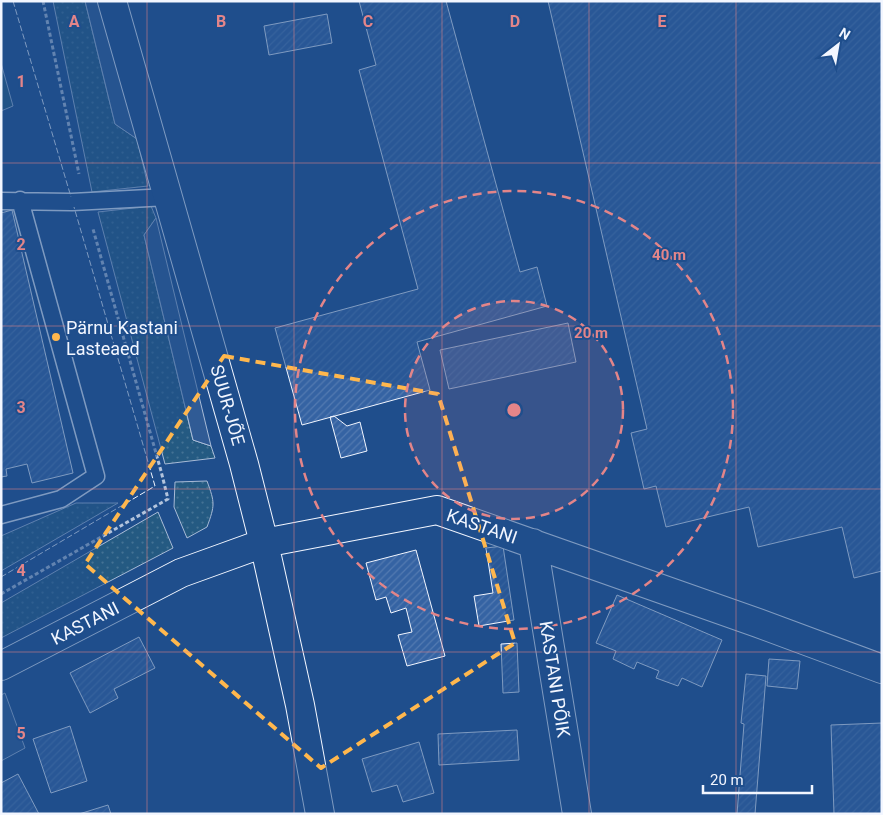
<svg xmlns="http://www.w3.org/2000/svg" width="883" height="815" font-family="Roboto,sans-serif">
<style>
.grass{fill:url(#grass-dots);stroke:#a8bbd7}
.park{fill:#245a82;stroke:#a8bbd7}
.parking{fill:#305b95;stroke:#a8bbd7}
.building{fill:url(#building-hatch);stroke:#f2f6ff}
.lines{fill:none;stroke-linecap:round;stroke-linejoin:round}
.service-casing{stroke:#f2f6ff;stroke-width:19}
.minor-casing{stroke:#f2f6ff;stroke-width:30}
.path{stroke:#b3c4dc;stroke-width:3;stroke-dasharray:4 2.5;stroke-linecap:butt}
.service{stroke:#1f4e8c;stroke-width:16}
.minor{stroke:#1f4e8c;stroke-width:28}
.fence{stroke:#f2f6ff;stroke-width:1;stroke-dasharray:6 2.5;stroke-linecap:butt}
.marked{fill:none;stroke:#ffb74d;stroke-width:4;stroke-dasharray:10 6;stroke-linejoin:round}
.grid{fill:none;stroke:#e38589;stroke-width:1;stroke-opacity:0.55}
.ring{fill:none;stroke:#e38589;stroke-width:2.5;stroke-dasharray:9 6}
.poi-dot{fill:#ffb74d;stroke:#1f4e8c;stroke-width:2}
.labels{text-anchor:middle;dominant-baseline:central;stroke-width:4;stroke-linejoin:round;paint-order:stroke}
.poi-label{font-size:18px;fill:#f2f6ff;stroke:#1f4e8c;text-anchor:start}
.street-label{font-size:18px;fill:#f2f6ff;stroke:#1f4e8c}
.grid-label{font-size:16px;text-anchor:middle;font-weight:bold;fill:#e38589;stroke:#1f4e8c;stroke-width:4;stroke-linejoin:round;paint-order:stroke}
.centre{fill:#e38589;stroke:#1f4e8c;stroke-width:2.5}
.ring-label{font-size:15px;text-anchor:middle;font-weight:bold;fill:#e38589;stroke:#1f4e8c;stroke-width:4;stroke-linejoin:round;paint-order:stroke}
</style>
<defs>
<pattern id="grass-dots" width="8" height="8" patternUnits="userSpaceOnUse" patternTransform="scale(1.25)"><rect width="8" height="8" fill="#245a82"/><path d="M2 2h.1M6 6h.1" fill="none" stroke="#447295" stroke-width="1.8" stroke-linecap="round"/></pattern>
<pattern id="building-hatch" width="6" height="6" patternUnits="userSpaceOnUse" patternTransform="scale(1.25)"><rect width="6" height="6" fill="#3563a3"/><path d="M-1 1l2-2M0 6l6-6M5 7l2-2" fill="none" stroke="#537ab1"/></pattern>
</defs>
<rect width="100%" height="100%" fill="#1f4e8c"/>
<path class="grass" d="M 53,1 L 85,1 L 115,124 L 137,139 L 148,186 L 92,192 Z
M 151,206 L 156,218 L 144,235 L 193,440 L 211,446 L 215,458 L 165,464 L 98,212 Z
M 207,481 C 215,503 215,505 207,527 L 187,538 L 174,507 L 175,482 Z
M 76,503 L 118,503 L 1,571 L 1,536 Z
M 158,512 L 173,548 L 1,638 L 1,603 Z"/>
<path class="park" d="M 1,63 L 13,106 L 1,111 Z"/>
<path class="parking" d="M 85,1 L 103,1 L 137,139 L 115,124 Z
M 156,218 L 211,446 L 193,440 L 144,235 Z
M 5,693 L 25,748 L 1,761 L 1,695 Z"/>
<path class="building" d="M 359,1 L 446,1 L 520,272 L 537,267 L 547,306 L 417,342 L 430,390 L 302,425 L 275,328 L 418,289 L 359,70 L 376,65 Z
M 548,1 L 882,1 L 882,571 L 854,578 L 842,527 L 758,547 L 749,507 L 666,527 L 656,486 L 644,489 L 631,433 L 647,429 Z
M 327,14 L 332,43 L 269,55 L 264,26 Z
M 12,210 L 73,473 L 32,483 L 27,464 L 6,469 L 7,476 L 1,477 L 1,213 Z
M 568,323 L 576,362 L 449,389 L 440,350 Z
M 334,416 L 347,426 L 360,422 L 367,451 L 341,458 L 330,417 Z
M 503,546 L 514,620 L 479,626 L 474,596 L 493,593 L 486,548 Z
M 416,550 L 445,656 L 407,666 L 398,635 L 412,632 L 406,608 L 391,613 L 386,597 L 376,600 L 366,563 Z
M 617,595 L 722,640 L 702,687 L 682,678 L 678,686 L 656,678 L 659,671 L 637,662 L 634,669 L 613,659 L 616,651 L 596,643 Z
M 139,637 L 155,668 L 114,689 L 118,698 L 90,713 L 70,673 Z
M 517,643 L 519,692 L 503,693 L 501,644 Z
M 769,659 L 800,661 L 797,689 L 767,686 Z
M 746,674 L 766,676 L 755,814 L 737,814 L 744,724 L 741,723 Z
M 882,723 L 882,814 L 834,814 L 831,725 Z
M 70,726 L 87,781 L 51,793 L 33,739 Z
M 517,730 L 519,760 L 439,765 L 438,734 Z
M 419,742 L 434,793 L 403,802 L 397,785 L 372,792 L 362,759 Z
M 18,774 L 39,814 L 1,814 L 1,783 Z
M 108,805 L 111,814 L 79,814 Z"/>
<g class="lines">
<defs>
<path id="service" d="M 1,201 L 72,202 L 168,197
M 1,515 L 61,499 L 96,476 L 20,200"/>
<path id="minor" d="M 112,1 L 244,464 L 264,543 L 300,705 L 320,814
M 533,543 L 577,814
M 1,666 L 181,573 L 264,543 L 437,510 L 758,623 L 882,669"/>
</defs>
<use href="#service" class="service-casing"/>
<use href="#minor" class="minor-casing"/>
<path class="path" d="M 43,1 L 79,174
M 1,594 L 168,499 L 161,471 L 93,229"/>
<use href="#service" class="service"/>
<use href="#minor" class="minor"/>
<path class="fence" d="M 13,1 L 71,197
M 1,577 L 155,486 L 74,207"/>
</g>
<path d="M0 0H883V815H0ZM 224,356 L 438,394 L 515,643 L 321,768 L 85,564 Z" fill="#1f4e8c" fill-opacity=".55" fill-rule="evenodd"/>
<path class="marked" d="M 224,356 L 438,394 L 515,643 L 321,768 L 85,564 Z"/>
<path class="grid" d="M 147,1 L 147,814M 294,1 L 294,814M 442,1 L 442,814M 589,1 L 589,814M 736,1 L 736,814M 1,163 L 882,163M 1,326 L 882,326M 1,489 L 882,489M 1,652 L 882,652"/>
<circle cx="514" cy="410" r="109" fill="#e38589" fill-opacity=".12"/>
<g class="ring">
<circle cx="514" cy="410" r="109"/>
<circle cx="514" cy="410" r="219"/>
</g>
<circle class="poi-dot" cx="56" cy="337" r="5"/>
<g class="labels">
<g class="poi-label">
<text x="66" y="327">Pärnu Kastani<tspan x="66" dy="21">Lasteaed</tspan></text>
</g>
<g class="street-label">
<text transform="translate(228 405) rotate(74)">SUUR-JÕE</text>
<text transform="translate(482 526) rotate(19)">KASTANI</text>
<text transform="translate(85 623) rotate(-27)">KASTANI</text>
<text transform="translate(555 679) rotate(81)">KASTANI PÕIK</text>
</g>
</g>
<g class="grid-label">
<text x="74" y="27">A</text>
<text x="221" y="27">B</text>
<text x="368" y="27">C</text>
<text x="515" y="27">D</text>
<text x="662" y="27">E</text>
<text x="21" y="87">1</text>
<text x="21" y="250">2</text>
<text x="21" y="413">3</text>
<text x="21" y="576">4</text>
<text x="21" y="739">5</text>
</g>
<circle cx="514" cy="410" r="8" class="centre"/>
<g class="ring-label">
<text x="669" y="260">40 m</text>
<text x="591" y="338">20 m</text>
</g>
<rect width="883" height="815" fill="none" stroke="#f2f6ff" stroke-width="5"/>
<g transform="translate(838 45) rotate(31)" stroke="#1f4e8c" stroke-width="4" paint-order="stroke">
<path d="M0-4L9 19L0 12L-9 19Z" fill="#f2f6ff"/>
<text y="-8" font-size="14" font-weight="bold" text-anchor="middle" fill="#f2f6ff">N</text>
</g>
<path d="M703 785v8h109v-8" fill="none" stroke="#f2f6ff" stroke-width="2.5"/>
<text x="710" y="785" font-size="15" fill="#f2f6ff" stroke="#1f4e8c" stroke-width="4" paint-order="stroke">20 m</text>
</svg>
